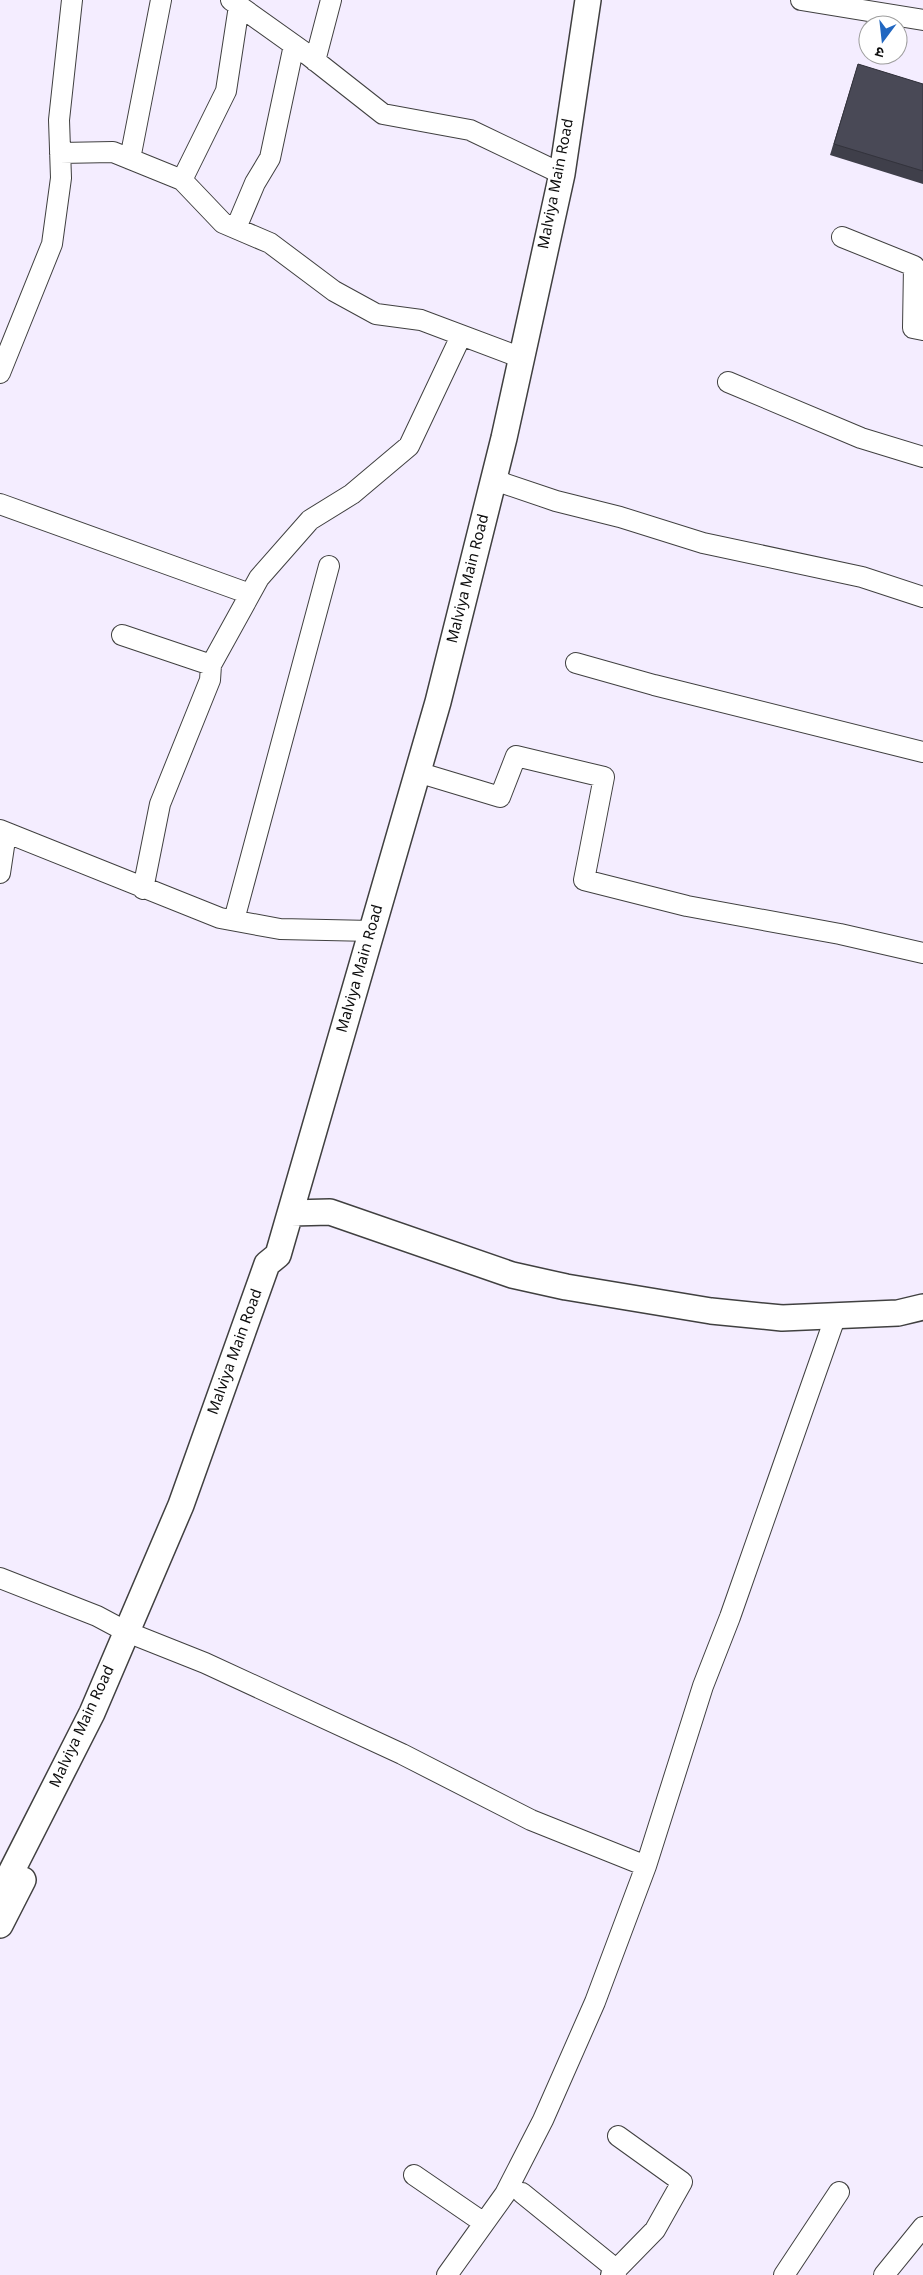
<svg xmlns="http://www.w3.org/2000/svg" width="923" height="2275" font-family="Georgia,'Noto Sans Devanagari',serif">
<style>
.lines{fill:none;stroke-linecap:round;stroke-linejoin:round}
.minor-casing{stroke:#404040;stroke-width:22}
.tertiary-casing{stroke:#404040;stroke-width:28}
.minor{stroke:#fff;stroke-width:20}
.tertiary{stroke:#fff;stroke-width:25}
.wall{fill:#3f3f4a}
.building{fill:#494956;stroke:#33333c}
.labels{text-anchor:middle;dominant-baseline:central;stroke-width:5;stroke-linejoin:round;paint-order:stroke}
.street-label{font-size:15px;fill:#0d0d0d;stroke:#fff}
</style>
<rect width="100%" height="100%" fill="#f4edff"/>
<g class="lines">
<defs>
<path id="minor" d="M 231,0 L 308,55 L 383,114 L 470,130 L 562,174
M 801,0 L 923,20
M 315,61 L 331,0
M 60,153 L 113,152 L 182,180 L 223,223 L 270,243 L 334,291 L 376,314 L 421,320 L 522,358
M 130,159 L 161,0
M 182,180 L 226,91 L 239,6
M 236,228 L 255,183 L 270,158 L 294,45
M 842,237 L 914,266 L 913,328 L 923,330
M 0,373 L 52,244 L 61,178 L 59,120 L 72,0
M 728,382 L 861,438 L 923,457
M 494,480 L 556,501 L 620,517 L 703,543 L 862,577 L 923,597
M 0,504 L 250,594
M 122,635 L 211,665 L 210,680 L 160,804 L 143,889
M 576,663 L 654,685 L 923,752
M 211,665 L 259,578 L 310,520 L 352,494 L 409,446 L 461,336
M 417,772 L 500,797 L 516,756 L 604,777 L 584,880 L 687,906 L 840,934 L 923,953
M 0,830 L 220,918 L 280,929 L 372,931
M 0,873 L 6,833
M 234,920 L 329,566
M 0,1578 L 97,1616 L 127,1632 L 205,1663 L 402,1754 L 531,1820 L 646,1866
M 414,2175 L 484,2223
M 522,2193 L 617,2270
M 447,2275 L 505,2194 L 543,2120 L 595,2002 L 646,1866 L 703,1686 L 730,1617 L 836,1315
M 611,2275 L 655,2230 L 682,2182 L 618,2136
M 784,2275 L 839,2192
M 884,2275 L 923,2227"/>
<path id="tertiary" d="M 291,1213 L 330,1212 L 512,1275 L 566,1287 L 711,1311 L 782,1318 L 898,1313 L 923,1307
M 0,1894 L 92,1713 L 181,1505 L 267,1264 L 278,1255 L 438,702 L 504,438 L 562,174 L 588,0
M 0,1925 L 23,1880"/>
</defs>
<use href="#minor" class="minor-casing"/>
<use href="#tertiary" class="tertiary-casing"/>
<use href="#minor" class="minor"/>
<use href="#tertiary" class="tertiary"/>
</g>
<path class="wall" d="M 858,64 L 923,84 L 923,184 L 830,155 Z"/>
<path class="building" d="M 858,64 L 923,84 L 923,171 L 834,144 Z"/>
<g class="labels">
<g class="street-label">
<text transform="translate(557 184) rotate(-79)">Malviya Main Road</text>
<text transform="translate(469 579) rotate(-76)">Malviya Main Road</text>
<text transform="translate(361 969) rotate(-74)">Malviya Main Road</text>
<text transform="translate(236 1352) rotate(-70)">Malviya Main Road</text>
<text transform="translate(83 1727) rotate(-65)">Malviya Main Road</text>
</g>
</g>
<g transform="translate(883 40) rotate(195)"><circle r="24" fill="#ffffff" stroke="#9e9e9e"/>
<path d="M0-4L9 19L0 12L-9 19Z" fill="#2167c1"/>
<text y="-8" font-size="14" font-weight="bold" text-anchor="middle" fill="#0d0d0d">उ</text>
</g>
</svg>
